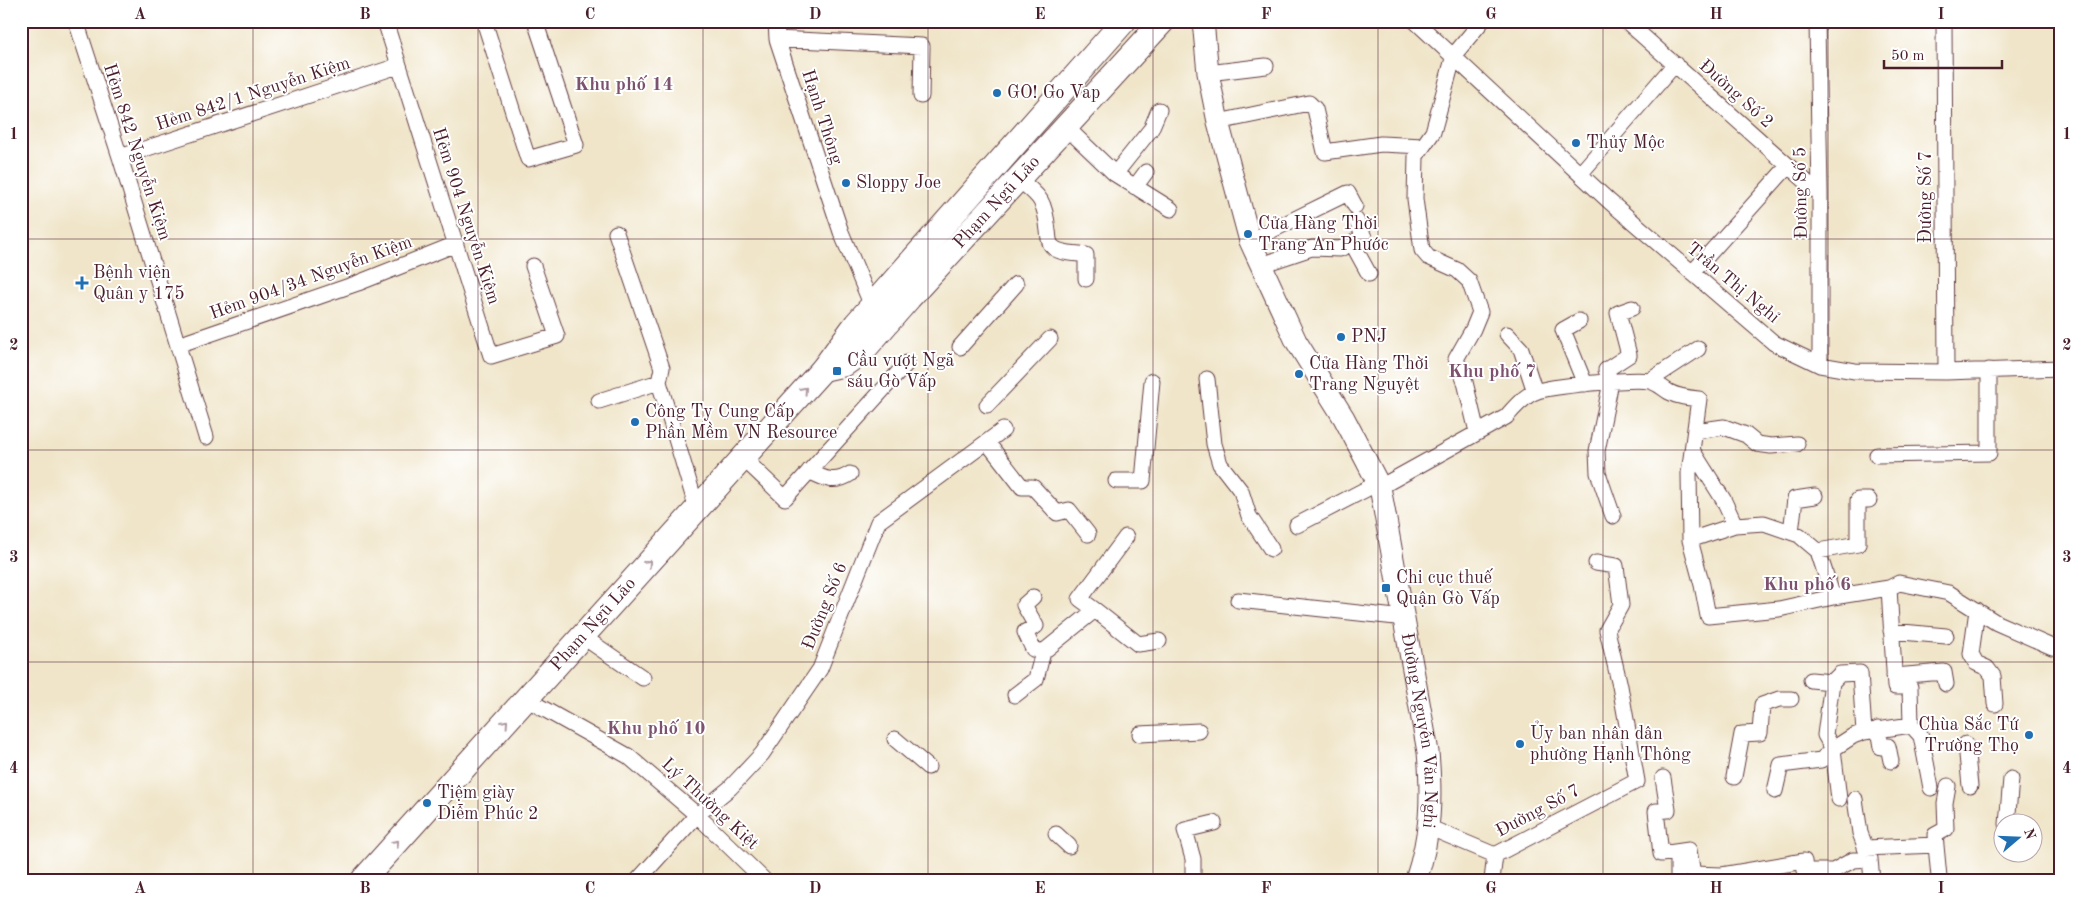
<svg xmlns="http://www.w3.org/2000/svg" width="2081" height="901" font-family="'Old Standard TT',serif">
<style>
.lines{fill:none;stroke-linecap:round;stroke-linejoin:round}
.minor-casing{stroke:#633d43;stroke-width:17}
.secondary-casing{stroke:#633d43;stroke-width:23}
.primary-casing{stroke:#633d43;stroke-width:26}
.minor{stroke:#fff;stroke-width:15}
.secondary{stroke:#fff;stroke-width:21}
.primary{stroke:#fff;stroke-width:24}
.oneway{stroke:#ae9aa0}
.grid{fill:none;stroke:#4a1f2b;stroke-width:1;stroke-opacity:0.55}
.poi-dot{fill:#1f6fb2;stroke:#fff;stroke-width:2}
.labels{text-anchor:middle;dominant-baseline:central;stroke-width:4;stroke-linejoin:round;paint-order:stroke}
.poi-label{font-size:18px;fill:#4a1f2b;stroke:#fff;text-anchor:start}
.street-label{font-size:18px;fill:#4a1f2b;stroke:#fff}
.neighbourhood-label{font-size:19px;font-weight:bold;fill:#7c526f;stroke:#fff}
.neatline{fill:none;stroke:#4a1f2b;stroke-width:2}
.grid-label{font-size:16px;text-anchor:middle;font-weight:bold;fill:#4a1f2b}
</style>
<rect width="100%" height="100%" fill="#fff"/>
<filter id="ink" filterUnits="userSpaceOnUse"><feTurbulence type="fractalNoise" baseFrequency=".02" numOctaves="2"/><feDisplacementMap in="SourceGraphic" scale="10" xChannelSelector="R" yChannelSelector="G"/><feConvolveMatrix kernelMatrix="1 2 1 2 8 2 1 2 1" color-interpolation-filters="sRGB"/></filter>
<filter id="wash" filterUnits="userSpaceOnUse"><feTurbulence type="fractalNoise" baseFrequency=".0096" numOctaves="4" result="noise"/><feDisplacementMap in="SourceGraphic" scale="20" xChannelSelector="R" yChannelSelector="G"/><feGaussianBlur stdDeviation="1.12" result="paint"/><feColorMatrix in="noise" values="0 0 0 0 0 0 0 0 0 0 0 0 0 0 0 0 0 1.4 0 .05"/><feComposite in="paint" operator="in"/></filter>
<g filter="url(#wash)">
<rect width="100%" height="100%" fill="#f0e5c9"/>
</g>
<g filter="url(#ink)">
<g class="lines">
<defs>
<path id="minor" d="M 76,21 L 120,157 L 206,437
M 385,21 L 491,356 L 557,336 L 533,266
M 484,21 L 528,159 L 576,145 L 535,21
M 776,21 L 777,39 L 841,232 L 872,306
M 1415,21 L 1610,202 L 1774,343 L 1820,365 L 1855,371 L 1946,372 L 2060,368
M 1626,21 L 1820,194
M 1817,21 L 1820,194 L 1820,365
M 1944,21 L 1946,372
M 777,39 L 922,46 L 921,96
M 1208,73 L 1266,66
M 1218,122 L 1309,103 L 1315,109 L 1325,152 L 1381,144 L 1423,146
M 1066,127 L 1115,174 L 1171,209
M 120,157 L 398,66
M 1115,174 L 1151,129 L 1159,110
M 1580,174 L 1675,64
M 1018,179 C 1041,197 1045,201 1048,231 C 1049,236 1048,242 1052,246 C 1058,254 1076,253 1086,255 L 1086,279
M 1135,187 L 1146,172
M 616,233 L 662,368 L 659,382 L 697,509
M 1250,241 L 1348,193 L 1355,206
M 1352,243 L 1364,237 L 1356,220
M 1261,265 L 1312,248 L 1340,249 L 1352,243 L 1369,274
M 1692,273 L 1788,166
M 1579,321 L 1563,330 L 1585,384
M 1507,334 L 1521,349 L 1535,392
M 178,345 L 358,283 L 456,244
M 960,347 L 1016,284
M 1207,379 L 1214,444 L 1220,464 L 1241,491 L 1249,516 L 1271,549
M 1649,381 L 1698,349
M 599,401 L 659,382
M 987,405 L 1050,339
M 1695,431 L 1724,427 L 1746,435 L 1757,444 L 1771,446 L 1797,444
M 1477,432 L 1465,382 L 1456,359 L 1473,329 L 1480,312 L 1469,281 L 1457,270 L 1428,257 L 1422,250 L 1415,199 L 1416,156 L 1433,132 L 1454,55 L 1482,21
M 987,442 L 1022,487 L 1033,487 L 1057,513 L 1069,510 L 1088,534
M 1692,450 L 1723,499 L 1735,525
M 1877,455 L 1989,453 L 1989,370
M 743,458 L 785,498 L 907,363
M 809,471 C 824,479 835,484 850,474
M 1116,481 L 1143,481 L 1152,381
M 1380,487 L 1506,417 C 1514,408 1524,396 1535,392 C 1550,386 1633,378 1649,381 C 1658,383 1662,388 1669,392 C 1678,397 1689,398 1699,399 L 1689,473 L 1690,540 L 1702,585 L 1708,616 L 1779,609 L 1833,597 L 1889,588 L 1899,583 L 1949,593 L 1997,623 L 2052,647 L 2060,648
M 1613,516 L 1598,473 L 1597,451 L 1611,382 L 1606,370 L 1629,355 L 1618,313 L 1632,308
M 1297,525 L 1378,483
M 1791,532 L 1795,499 L 1815,496
M 1690,540 L 1735,525 L 1764,523 L 1799,535 L 1818,551 L 1858,544 L 1858,500 L 1869,500
M 1818,551 L 1833,597
M 1889,588 L 1895,687 L 1910,687 L 1911,725 L 1921,736 L 1931,788
M 1033,597 L 1024,605 L 1036,626 L 1025,632 L 1033,649 L 1043,652
M 1238,600 L 1405,618
M 1095,610 L 1080,599 L 1126,537
M 1977,610 L 1971,654 L 1976,663 L 1987,668 L 1993,676 L 1995,704
M 1891,631 L 1946,636
M 582,636 L 643,678
M 1894,676 L 1944,672 L 1946,684
M 1811,680 L 1832,682 L 1840,674 L 1860,673 L 1864,732
M 1015,695 L 1036,679 L 1043,652 L 1095,610 L 1138,644 L 1159,641
M 526,699 L 628,756 L 697,815 L 764,880
M 1878,729 L 1881,747 L 1888,746 L 1891,761
M 1140,734 L 1199,731
M 895,739 L 928,767
M 1966,744 L 1970,786
M 1734,777 L 1742,734 L 1760,733 L 1762,705 L 1779,699 L 1791,699
M 1663,778 L 1668,810 L 1656,811 L 1661,854 L 1689,850 L 1693,874 L 1722,875 L 1723,880
M 1775,791 L 1781,765 L 1821,760 L 1833,749 L 1825,735 L 1832,682
M 1839,799 L 1833,749 L 1853,736 L 1864,732 L 1911,725
M 1855,799 L 1860,833 L 1870,859 L 1872,880
M 2007,824 L 2011,779
M 1428,827 L 1495,855 L 1637,781 L 1620,686 L 1607,630 L 1621,605 L 1616,566 L 1596,563
M 1056,834 L 1069,846
M 1865,848 L 1936,845
M 1722,875 L 1804,861 L 1805,871 L 1833,871 L 1853,860 L 1870,859
M 638,880 L 697,815 L 730,788 L 762,754 L 820,669 L 878,522 L 1003,430
M 1193,880 L 1193,859 L 1185,830 L 1214,823
M 1492,880 L 1495,855
M 1678,880 L 1678,852
M 1938,880 L 1939,877 L 1935,835 L 1946,829 L 1945,803 L 1948,786"/>
<g id="secondary">
<path id="s1" d="M 1203,21 L 1208,73 L 1218,122 L 1250,241 L 1296,341 L 1344,418 L 1380,487 L 1428,752 C 1432,798 1431,835 1416,880"/>
</g>
<g id="primary">
<path id="s2" d="M 823,369 L 845,364 L 862,352 L 909,298 L 1163,21"/>
<path id="s3" d="M 363,880 L 823,369 L 856,324 L 1124,21"/>
</g>
</defs>
<use href="#minor" class="minor-casing"/>
<use href="#secondary" class="secondary-casing"/>
<use href="#primary" class="primary-casing"/>
<use href="#minor" class="minor"/>
<use href="#secondary" class="secondary"/>
<use href="#primary" class="primary"/>
</g>
<defs><path id="oneway-chevron" d="M-2-3.5L2.5 0L-2 3.5" fill="none" stroke-width="1.6" stroke-linecap="round" stroke-linejoin="round" transform="scale(1.25)"/></defs>
<g class="oneway">
<use href="#oneway-chevron" transform="translate(804 390) rotate(-48)"/>
<use href="#oneway-chevron" transform="translate(648 563) rotate(-48)"/>
<use href="#oneway-chevron" transform="translate(505 723) rotate(-48)"/>
<use href="#oneway-chevron" transform="translate(396 843) rotate(-48)"/>
</g>
</g>
<path class="grid" d="M 253,21 L 253,880M 478,21 L 478,880M 703,21 L 703,880M 928,21 L 928,880M 1153,21 L 1153,880M 1378,21 L 1378,880M 1603,21 L 1603,880M 1828,21 L 1828,880M 21,239 L 2060,239M 21,450 L 2060,450M 21,662 L 2060,662"/>
<g class="poi-dot">
<circle cx="997" cy="93" r="5"/>
<circle cx="1576" cy="143" r="5"/>
<circle cx="846" cy="183" r="5"/>
<circle cx="1248" cy="234" r="5"/>
<path d="M79.5 275.5h5v5h5v5h-5v5h-5v-5h-5v-5h5z"/>
<circle cx="1341" cy="337" r="5"/>
<rect x="832" y="366" width="10" height="10" rx="2.5"/>
<circle cx="1299" cy="374" r="5"/>
<circle cx="635" cy="422" r="5"/>
<rect x="1381" y="583" width="10" height="10" rx="2.5"/>
<circle cx="2029" cy="735" r="5"/>
<circle cx="1520" cy="744" r="5"/>
<circle cx="427" cy="803" r="5"/>
</g>
<g class="labels">
<g class="poi-label">
<text x="1007" y="93">GO! Go Vap</text>
<text x="1586" y="143">Thủy Mộc</text>
<text x="856" y="183">Sloppy Joe</text>
<text x="1258" y="224">Cửa Hàng Thời<tspan x="1258" dy="21">Trang An Phước</tspan></text>
<text x="93" y="273">Bệnh viện<tspan x="93" dy="21">Quân y 175</tspan></text>
<text x="1351" y="337">PNJ</text>
<text x="847" y="361">Cầu vượt Ngã<tspan x="847" dy="21">sáu Gò Vấp</tspan></text>
<text x="1309" y="364">Cửa Hàng Thời<tspan x="1309" dy="21">Trang Nguyệt</tspan></text>
<text x="645" y="412">Công Ty Cung Cấp<tspan x="645" dy="21">Phần Mềm VN Resource</tspan></text>
<text x="1396" y="578">Chi cục thuế<tspan x="1396" dy="21">Quận Gò Vấp</tspan></text>
<text x="2019" y="725" text-anchor="end">Chùa Sắc Tứ<tspan x="2019" dy="21">Trường Thọ</tspan></text>
<text x="1530" y="734">Ủy ban nhân dân<tspan x="1530" dy="21">phường Hạnh Thông</tspan></text>
<text x="437" y="793">Tiệm giày<tspan x="437" dy="21">Diễm Phúc 2</tspan></text>
</g>
<g class="street-label">
<text transform="translate(253 94) rotate(-18)">Hẻm 842/1 Nguyễn Kiệm</text>
<text transform="translate(1736 94) rotate(42)">Đường Số 2</text>
<text transform="translate(822 117) rotate(72)">Hạnh Thông</text>
<text transform="translate(137 152) rotate(72)">Hẻm 842 Nguyễn Kiệm</text>
<text transform="translate(1801 193) rotate(-91)">Đường Số 5</text>
<text transform="translate(1926 197) rotate(-90)">Đường Số 7</text>
<text stroke="none"><textPath href="#s2" startOffset="245">Phạm Ngũ Lão</textPath></text>
<text transform="translate(466 216) rotate(72)">Hẻm 904 Nguyễn Kiệm</text>
<text transform="translate(311 278) rotate(-20)">Hẻm 904/34 Nguyễn Kiệm</text>
<text transform="translate(1733 283) rotate(40)">Trần Thị Nghỉ</text>
<text transform="translate(825 606) rotate(-68)">Đường Số 6</text>
<text stroke="none"><textPath href="#s3" startOffset="344">Phạm Ngũ Lão</textPath></text>
<text stroke="none"><textPath href="#s1" startOffset="751">Đường Nguyễn Văn Nghi</textPath></text>
<text transform="translate(710 804) rotate(43)">Lý Thường Kiệt</text>
<text transform="translate(1538 811) rotate(-28)">Đường Số 7</text>
</g>
<g class="neighbourhood-label">
<text x="624" y="85">Khu phố 14</text>
<text x="1492" y="372">Khu phố 7</text>
<text x="1807" y="585">Khu phố 6</text>
<text x="656" y="729">Khu phố 10</text>
</g>
</g>
<rect width="2081" height="901" fill="none" stroke="#fff" stroke-width="55"/>
<g transform="translate(2018 838) rotate(71)"><circle r="24" fill="#ffffff" stroke="#b7a5aa"/>
<path d="M0-4L9 19L0 12L-9 19Z" fill="#1f6fb2"/>
<text y="-8" font-size="14" font-weight="bold" text-anchor="middle" fill="#4a1f2b">N</text>
</g>
<path d="M1884 60v8h118v-8" fill="none" stroke="#4a1f2b" stroke-width="2.5"/>
<text x="1891" y="60" font-size="15" fill="#4a1f2b" stroke="#ffffff" stroke-width="4" paint-order="stroke">50 m</text>
<rect x="28" y="28" width="2026" height="846" class="neatline"/>
<g class="grid-label">
<text x="140" y="19">A</text>
<text x="365" y="19">B</text>
<text x="590" y="19">C</text>
<text x="815" y="19">D</text>
<text x="1040" y="19">E</text>
<text x="1266" y="19">F</text>
<text x="1491" y="19">G</text>
<text x="1716" y="19">H</text>
<text x="1941" y="19">I</text>
<text x="14" y="139">1</text>
<text x="2067" y="139">1</text>
<text x="14" y="350">2</text>
<text x="2067" y="350">2</text>
<text x="14" y="562">3</text>
<text x="2067" y="562">3</text>
<text x="14" y="773">4</text>
<text x="2067" y="773">4</text>
<text x="140" y="893">A</text>
<text x="365" y="893">B</text>
<text x="590" y="893">C</text>
<text x="815" y="893">D</text>
<text x="1040" y="893">E</text>
<text x="1266" y="893">F</text>
<text x="1491" y="893">G</text>
<text x="1716" y="893">H</text>
<text x="1941" y="893">I</text>
</g>
</svg>
